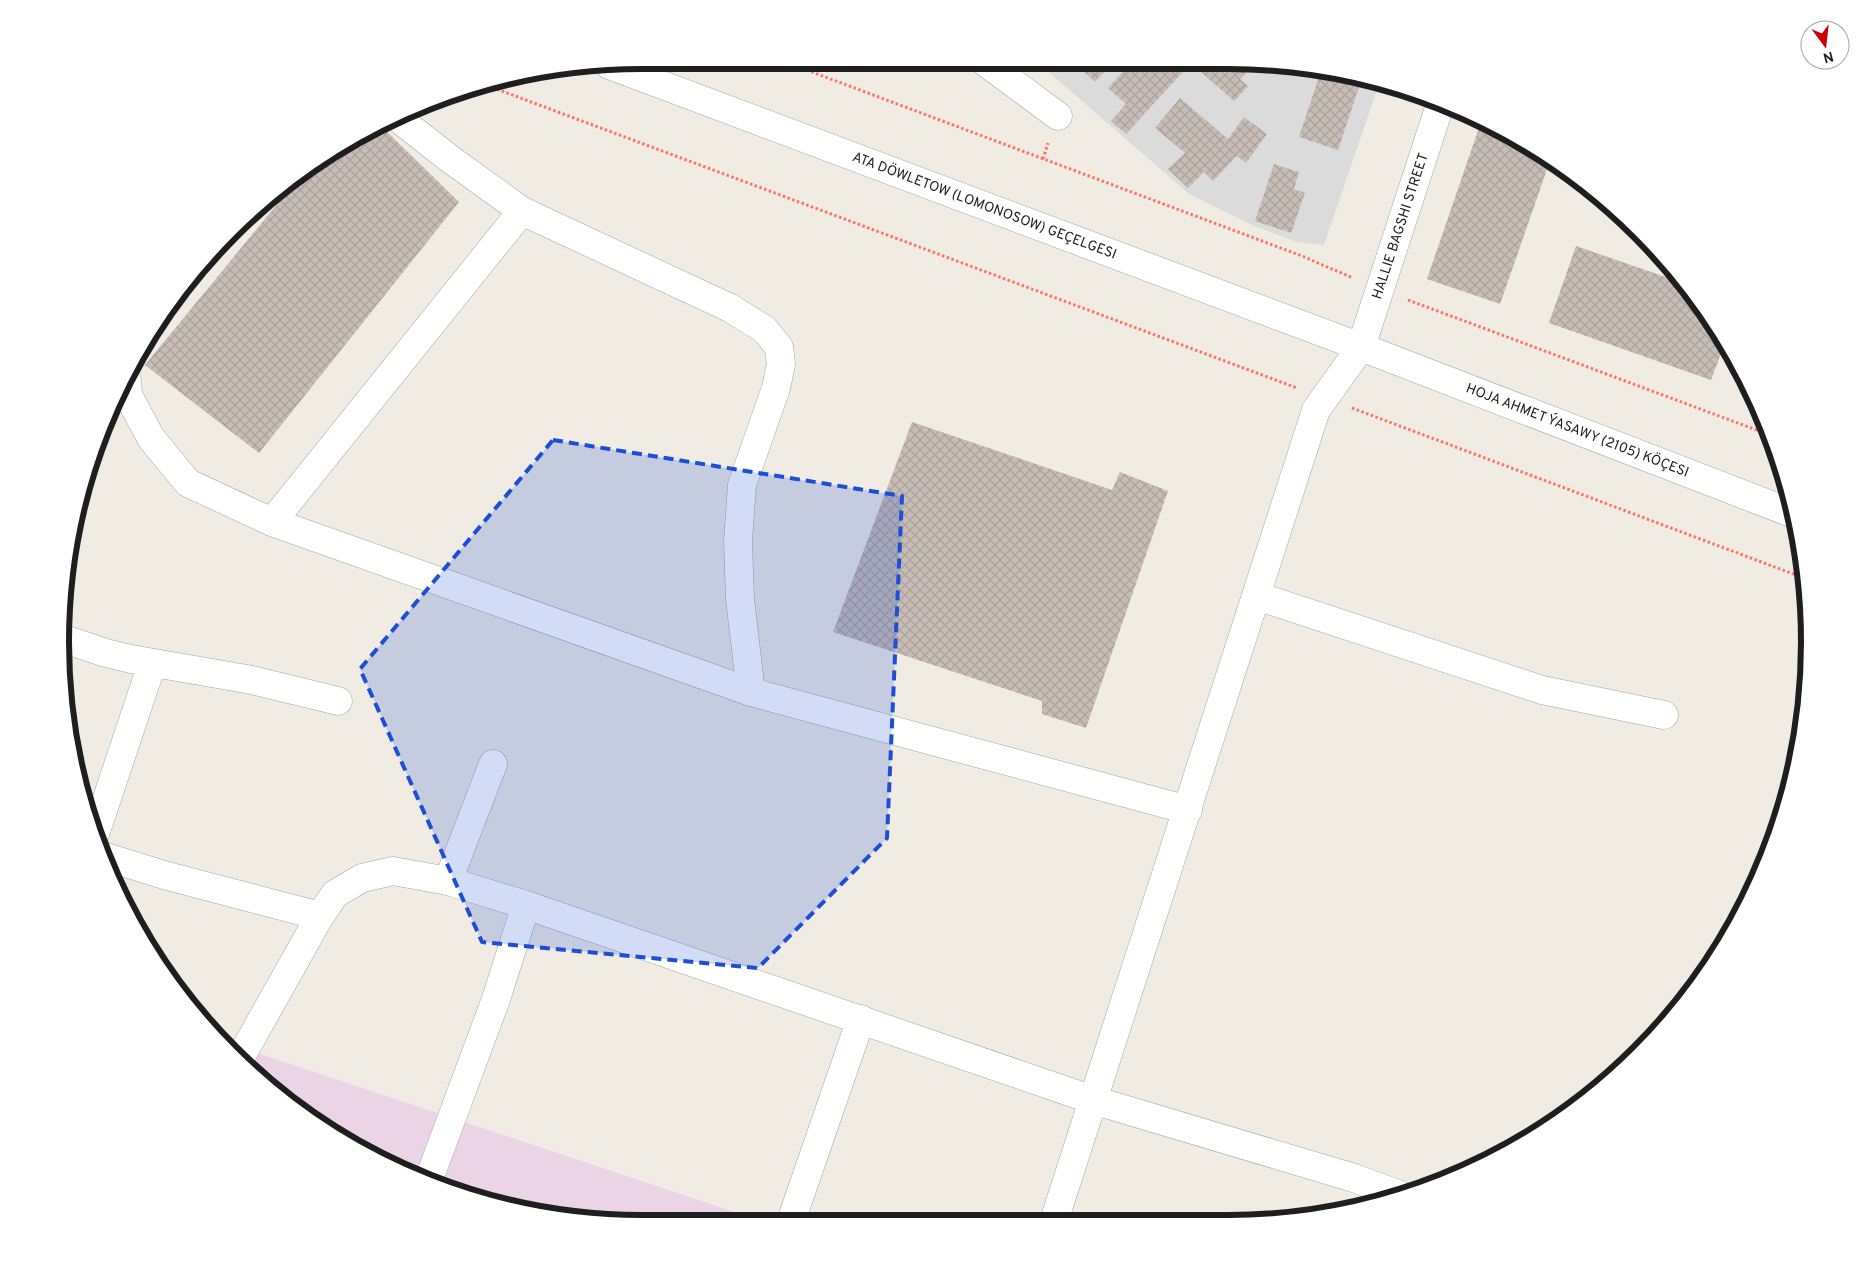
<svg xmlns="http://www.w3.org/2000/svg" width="1870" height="1284" font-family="Overpass,sans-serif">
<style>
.residential{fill:#dcdbdb}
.industrial{fill:#ead4e6}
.building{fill:url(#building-cross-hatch)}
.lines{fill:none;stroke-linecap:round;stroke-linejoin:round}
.minor-casing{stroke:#a5a5a5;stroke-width:29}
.path{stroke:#ff7365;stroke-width:3;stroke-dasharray:2.5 2.5;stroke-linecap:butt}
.minor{stroke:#fff;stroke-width:28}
.marked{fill:#1d4ed8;fill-opacity:0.2;stroke:#1d4ed8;stroke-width:4;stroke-dasharray:10 6;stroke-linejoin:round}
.labels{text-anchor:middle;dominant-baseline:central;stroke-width:5;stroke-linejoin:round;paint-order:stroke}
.street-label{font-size:14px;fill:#1e1e1e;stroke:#fff}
.rim{fill:none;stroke:#1e1e1e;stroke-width:6}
</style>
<defs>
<pattern id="building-cross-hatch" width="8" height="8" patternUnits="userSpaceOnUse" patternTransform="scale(1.25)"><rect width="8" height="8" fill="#c8bdb6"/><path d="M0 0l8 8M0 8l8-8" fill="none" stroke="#aba29c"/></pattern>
</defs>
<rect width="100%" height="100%" fill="#f0ebe3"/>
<path class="residential" d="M 1228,60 L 1341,71 L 1379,84 L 1324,245 L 1297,242 L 1256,227 L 1189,194 L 1036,61 Z"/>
<path class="industrial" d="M 221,1041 L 771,1224 L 642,1224 L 529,1213 L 384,1164 L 318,1126 L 231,1054 Z"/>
<path class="building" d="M 1166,60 L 1242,61 L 1250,69 L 1240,79 L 1248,86 L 1234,101 L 1191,63 L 1126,134 L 1111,121 L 1126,104 L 1108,88 L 1133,61 L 1154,61 L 1160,67 Z
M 1072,61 L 1114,61 L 1095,82 Z
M 1321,71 L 1360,84 L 1338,150 L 1299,137 Z
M 1180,98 L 1228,139 L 1244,117 L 1267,134 L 1246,163 L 1237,156 L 1213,181 L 1204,172 L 1188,188 L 1168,169 L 1185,153 L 1155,128 Z
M 1482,119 L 1551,158 L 1500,304 L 1427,279 Z
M 382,127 L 459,202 L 259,453 L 145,365 L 306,169 L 318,158 Z
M 1274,164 L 1299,172 L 1294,189 L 1305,193 L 1291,233 L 1255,221 Z
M 1576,246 L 1683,283 L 1712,318 L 1725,343 L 1711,380 L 1549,323 Z
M 912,422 L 1112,490 L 1120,472 L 1168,491 L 1086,728 L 1042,714 L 1042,701 L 833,632 Z"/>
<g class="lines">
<defs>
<g id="minor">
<path d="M 985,62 L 1058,116"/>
<path id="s1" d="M 609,65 L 1361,347 L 1794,514"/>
<path d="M 399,119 L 450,159 L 522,211 L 730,308 L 764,329 L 779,347 L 781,364 L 776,388 L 742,485 L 738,541 L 740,599 L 751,692"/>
<path d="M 127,380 L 128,395 L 151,438 L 188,483 L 272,522 L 751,692 L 1188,810"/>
<path d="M 272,522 L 522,211"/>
<path d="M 1257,596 L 1542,690 L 1664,715"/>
<path d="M 64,639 L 106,653 L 131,659 L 252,680 L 338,701"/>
<path d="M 94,837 L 152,664"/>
<path d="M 103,856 L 164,875 L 320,916 L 335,894 L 362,878 L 393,871 L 448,881 L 526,905 L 1093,1100 L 1354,1178 L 1400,1195"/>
<path d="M 448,881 L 493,764"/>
<path d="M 239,1060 L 320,916"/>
<path d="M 429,1179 L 496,999 L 526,905"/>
<path d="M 790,1224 L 861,1019"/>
<path id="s2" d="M 1053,1224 L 1316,410 L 1361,347 L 1440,105"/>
</g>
</defs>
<use href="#minor" class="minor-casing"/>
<path class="path" d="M 788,63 L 1302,256 L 1353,278
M 483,84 L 1297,388
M 1043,159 L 1048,143
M 1408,300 L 1770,435
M 1352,408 L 1804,578"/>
<use href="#minor" class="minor"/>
</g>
<path class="marked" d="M 553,440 L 902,496 L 887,838 L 758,968 L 482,942 L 360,669 Z"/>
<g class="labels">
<g class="street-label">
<text stroke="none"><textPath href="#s1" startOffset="401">ATA DÖWLETOW (LOMONOSOW) GEÇELGESI</textPath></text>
<text stroke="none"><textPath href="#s2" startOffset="1060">HALLIE BAGSHI STREET</textPath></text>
<text stroke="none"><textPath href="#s1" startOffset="1035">HOJA AHMET ÝASAWY (2105) KÖÇESI</textPath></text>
</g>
</g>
<path d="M0 0H1870V1284H0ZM642 69H1228A573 573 0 0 1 1801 642V642A573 573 0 0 1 1228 1215H642A573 573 0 0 1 69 642V642A573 573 0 0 1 642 69Z" fill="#fff" fill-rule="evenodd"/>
<path class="rim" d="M642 69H1228A573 573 0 0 1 1801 642V642A573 573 0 0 1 1228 1215H642A573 573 0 0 1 69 642V642A573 573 0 0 1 642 69Z"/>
<g transform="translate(1825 45) rotate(165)"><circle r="24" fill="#ffffff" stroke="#a5a5a5"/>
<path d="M0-4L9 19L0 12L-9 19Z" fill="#cc0002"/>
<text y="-8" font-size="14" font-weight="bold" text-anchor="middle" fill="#1e1e1e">N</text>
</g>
</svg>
